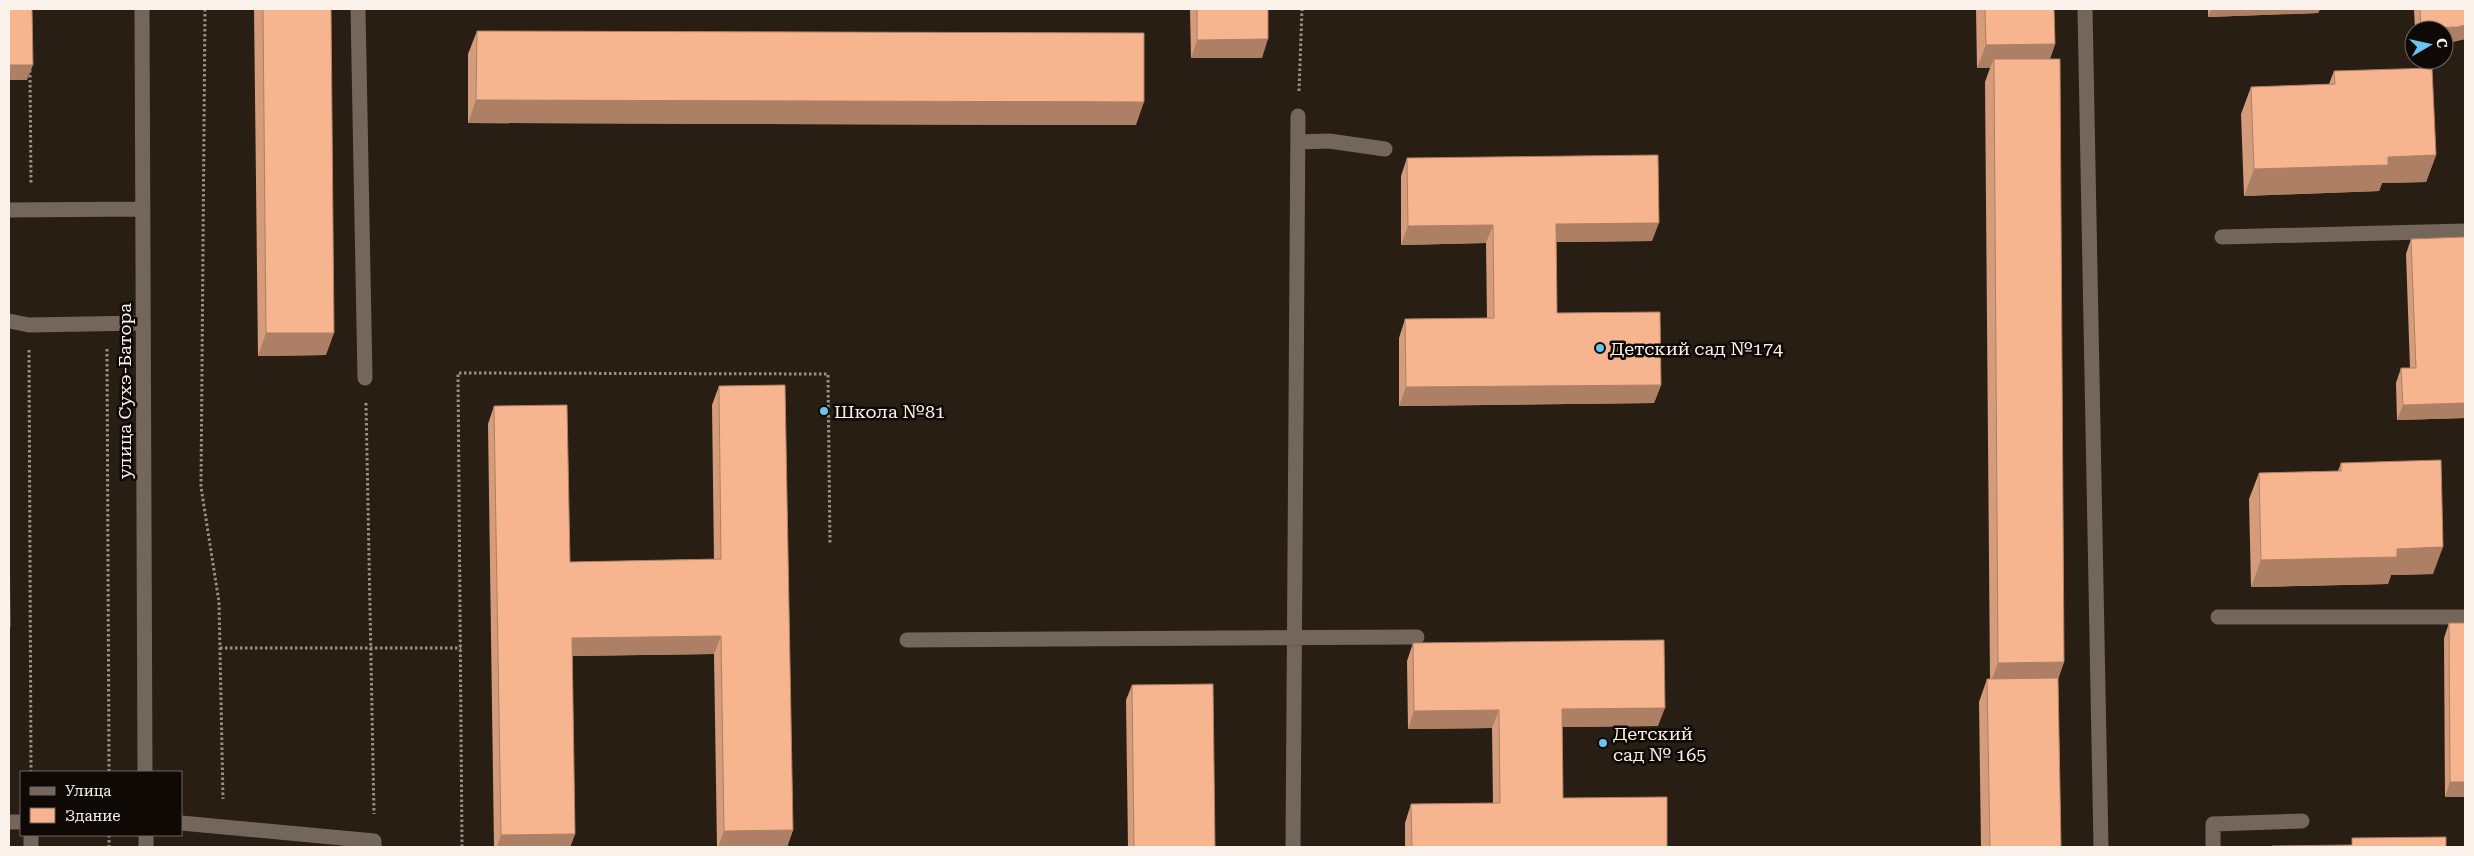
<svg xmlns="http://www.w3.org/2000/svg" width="2474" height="856" font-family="'Roboto Serif',serif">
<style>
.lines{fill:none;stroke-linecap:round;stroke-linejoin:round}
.path{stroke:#9a9088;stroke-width:3;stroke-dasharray:2.5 2.5;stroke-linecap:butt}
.minor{stroke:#74665a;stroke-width:15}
.wall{fill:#d49c7b}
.shaded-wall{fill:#ad7f64}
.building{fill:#f7b58f;stroke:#ad7f64}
.poi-dot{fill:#69c3f1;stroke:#0e0905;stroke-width:2}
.labels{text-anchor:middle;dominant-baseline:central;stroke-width:5;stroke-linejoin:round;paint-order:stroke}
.poi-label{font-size:18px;fill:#faf2eb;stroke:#0e0905;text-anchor:start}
.street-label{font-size:18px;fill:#faf2eb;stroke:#0e0905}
</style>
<rect width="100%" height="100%" fill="#291e14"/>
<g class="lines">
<path class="path" d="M 205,9 L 201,487 L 219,602 L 223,799
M 30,70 L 31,184
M 1299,91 L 1302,9
M 107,349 L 109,772
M 29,350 L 31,772
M 366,403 L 374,814
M 220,648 L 461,648
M 109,835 L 109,847
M 462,847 L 458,373 L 828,374 L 830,545"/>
<path class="minor" d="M 142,9 L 145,772
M 358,9 L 365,378
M 2085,9 L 2101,847
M 1298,142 L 1329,141 L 1385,149
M 9,210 L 143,209
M 2222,237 L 2465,231
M 9,321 L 29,325 L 143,323
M 2218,617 L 2465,617
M 907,640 L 1417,637
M 9,822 L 21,822
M 181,823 L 374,841 L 374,847
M 31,835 L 31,847
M 146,847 L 146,835
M 1293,847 L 1298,116
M 2213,847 L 2213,824 L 2302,821"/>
</g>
<path class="wall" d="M 254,9 L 331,9 L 326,355 L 258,356 Z
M 1190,9 L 1268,9 L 1262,58 L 1191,58 Z
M 1976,9 L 2054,9 L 2055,44 L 2050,59 L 2064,662 L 2058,679 L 2061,847 L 1981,847 L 1979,702 L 1987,679 L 1990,679 L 1985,82 L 1990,68 L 1977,68 Z
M 2208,9 L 2320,9 L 2318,13 L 2208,17 Z
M 2414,9 L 2465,9 L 2465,39 L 2452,42 L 2444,30 L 2415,30 Z
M 477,31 L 1136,125 L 468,123 L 468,54 Z
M 2334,71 L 2436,155 L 2426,182 L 2382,183 L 2379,191 L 2244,196 L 2241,114 L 2251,87 L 2329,84 Z
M 1407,158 L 1652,241 L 1556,242 L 1557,313 L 1661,385 L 1654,403 L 1399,406 L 1399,338 L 1405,319 L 1487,318 L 1486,243 L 1401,245 L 1401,176 Z
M 2465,237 L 2465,418 L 2397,420 L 2396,383 L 2401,368 L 2410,368 L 2406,254 L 2411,239 Z
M 719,386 L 793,830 L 787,847 L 717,847 L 714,654 L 572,656 L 575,834 L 570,847 L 494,847 L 488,424 L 494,406 L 570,562 L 714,559 L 712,405 Z
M 2341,463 L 2433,574 L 2391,575 L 2388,584 L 2251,587 L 2249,499 L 2259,473 L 2338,471 Z
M 2449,623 L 2465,623 L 2465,797 L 2445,797 L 2444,638 Z
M 1413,643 L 1658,726 L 1562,727 L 1563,798 L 1667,847 L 1405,847 L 1405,823 L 1411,804 L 1493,803 L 1492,728 L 1408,729 L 1407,661 Z
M 1132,685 L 1215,847 L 1128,847 L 1126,700 Z"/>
<path class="shaded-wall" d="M 2211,9 L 2320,9 L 2318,13 L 2208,17 Z
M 2465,25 L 2465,39 L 2452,42 L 2444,42 L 2444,30 L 2420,30 L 2421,28 Z
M 1268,39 L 1262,58 L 1191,58 L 1197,40 Z
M 2055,44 L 2047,67 L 1994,59 L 1990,68 L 1977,68 L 1986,45 Z
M 9,65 L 33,65 L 27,80 L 9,80 Z
M 476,100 L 1144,102 L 1136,125 L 468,123 Z
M 2436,155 L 2426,182 L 2382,183 L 2379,191 L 2244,196 L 2254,169 L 2388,157 Z
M 1659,223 L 1652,241 L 1549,242 L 1556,224 Z
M 1493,225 L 1486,243 L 1401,245 L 1408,226 Z
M 266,333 L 334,333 L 326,355 L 258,356 Z
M 1661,385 L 1654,403 L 1399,406 L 1406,387 Z
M 2465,403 L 2465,418 L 2397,420 L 2403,405 Z
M 2443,547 L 2433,574 L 2391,575 L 2388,584 L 2251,587 L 2261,560 L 2397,549 Z
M 721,636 L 714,654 L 565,656 L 572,638 Z
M 2064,662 L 2056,685 L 1990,685 L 1998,663 Z
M 1665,708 L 1658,726 L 1555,727 L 1562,709 Z
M 1499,710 L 1492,728 L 1408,729 L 1414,711 Z
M 2450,782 L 2465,782 L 2465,797 L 2445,797 Z
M 793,830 L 787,847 L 718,847 L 724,831 Z
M 575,834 L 570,847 L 497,847 L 501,835 Z"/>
<path class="building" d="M 9,9 L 32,9 L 33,65 L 9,65 Z
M 263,9 L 331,9 L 334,333 L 266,333 Z
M 1197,9 L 1268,9 L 1268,39 L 1197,40 Z
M 1985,9 L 2054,9 L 2055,44 L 1986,45 Z
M 2420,9 L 2465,9 L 2465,25 L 2458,27 L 2421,28 Z
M 477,31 L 1144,33 L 1144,102 L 476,100 Z
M 1994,59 L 2060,59 L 2064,662 L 1998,663 Z
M 2432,68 L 2436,155 L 2388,157 L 2388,165 L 2254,169 L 2251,87 L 2335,84 L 2334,71 Z
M 1658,155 L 1659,223 L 1556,224 L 1557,313 L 1660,312 L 1661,385 L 1406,387 L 1405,319 L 1494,318 L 1493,225 L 1408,226 L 1407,158 Z
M 2465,237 L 2465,403 L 2403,405 L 2401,368 L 2416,368 L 2411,239 Z
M 785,385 L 793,830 L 724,831 L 721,636 L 572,638 L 575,834 L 501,835 L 494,406 L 567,405 L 570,562 L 721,559 L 719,386 Z
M 2441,460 L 2443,547 L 2397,549 L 2397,557 L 2261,560 L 2259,473 L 2341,471 L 2341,463 Z
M 9,521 L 10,627 L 9,628 Z
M 2449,623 L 2465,623 L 2465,782 L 2450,782 Z
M 1664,640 L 1665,708 L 1562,709 L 1563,798 L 1667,797 L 1667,847 L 1412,847 L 1411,804 L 1500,803 L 1499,710 L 1414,711 L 1413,643 Z
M 2058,678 L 2061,847 L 1990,847 L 1987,679 Z
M 1213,684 L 1215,847 L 1134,847 L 1132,685 Z
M 2446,837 L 2446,847 L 2272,847 L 2272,846 L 2352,845 L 2352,838 Z"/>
<g class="poi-dot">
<circle cx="1600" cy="348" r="5"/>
<circle cx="824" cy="411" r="5"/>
<circle cx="1603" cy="743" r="5"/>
</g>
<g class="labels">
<g class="poi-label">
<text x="1610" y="348">Детский сад №174</text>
<text x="834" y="411">Школа №81</text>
<text x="1613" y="733">Детский<tspan x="1613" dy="21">сад № 165</tspan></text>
</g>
<g class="street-label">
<text transform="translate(124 391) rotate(-90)">улица Сухэ-Батора</text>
</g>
</g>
<rect width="2474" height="856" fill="none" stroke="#faf2eb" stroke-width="20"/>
<rect x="20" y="771" width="162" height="65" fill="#0e0905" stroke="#6c6661"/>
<rect x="30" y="787" width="25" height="8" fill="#74665a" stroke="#6c6661"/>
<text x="65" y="796" font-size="15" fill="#faf2eb">Улица</text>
<rect x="30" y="808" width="25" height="15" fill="#f7b58f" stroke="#6c6661"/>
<text x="65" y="821" font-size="15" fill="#faf2eb">Здание</text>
<g transform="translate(2429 45) rotate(81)"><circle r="24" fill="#0e0905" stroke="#6c6661"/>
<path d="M0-4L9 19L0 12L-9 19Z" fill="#69c3f1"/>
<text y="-8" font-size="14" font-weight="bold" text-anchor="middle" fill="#faf2eb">С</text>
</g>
</svg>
